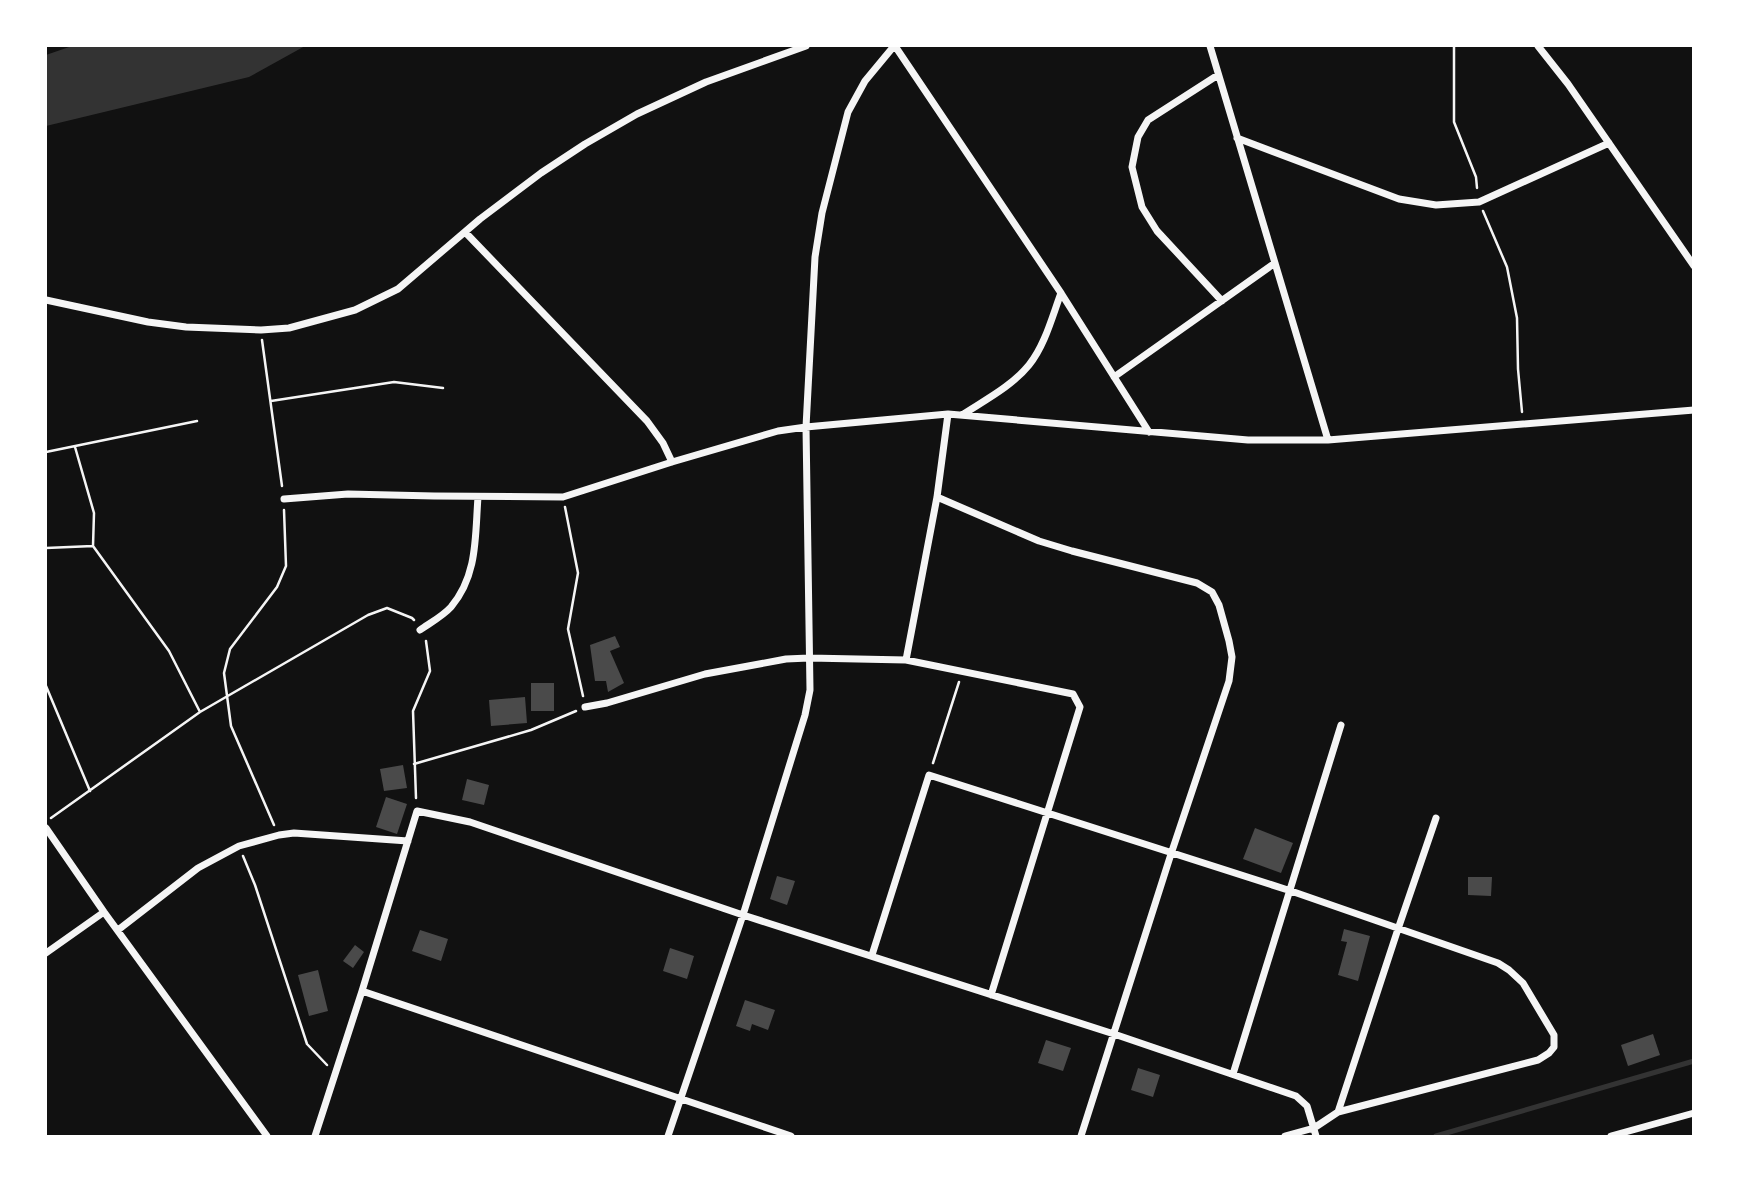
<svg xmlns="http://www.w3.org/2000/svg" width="1739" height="1182" font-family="'DM Sans',sans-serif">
	<rect width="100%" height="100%" fill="#111"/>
	<path fill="#333" d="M 72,46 L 305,46 L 249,77 L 46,126 L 46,55 Z"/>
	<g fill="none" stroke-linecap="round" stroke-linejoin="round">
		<path stroke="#333" stroke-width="5" d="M 1436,1136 L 1694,1061"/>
	</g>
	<path fill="#4a4a4a" d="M 615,636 L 620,647 L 610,651 L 624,683 L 608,692 L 606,681 L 595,681 L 590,645 Z
		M 531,683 L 554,683 L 554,711 L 531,711 Z
		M 525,697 L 527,723 L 491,726 L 489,700 Z
		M 403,765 L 407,788 L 384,791 L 380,769 Z
		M 467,779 L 489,785 L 484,805 L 462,800 Z
		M 386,797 L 407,804 L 397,834 L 376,827 Z
		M 1255,828 L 1293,843 L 1281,873 L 1243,859 Z
		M 777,876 L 795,881 L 787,905 L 770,899 Z
		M 1468,877 L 1492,877 L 1491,896 L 1468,895 Z
		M 1344,929 L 1370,936 L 1358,981 L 1338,975 L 1347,942 L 1341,941 Z
		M 420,930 L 448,939 L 441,961 L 412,951 Z
		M 355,945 L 364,952 L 353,968 L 343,961 Z
		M 670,948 L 694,956 L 687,979 L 663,971 Z
		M 318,970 L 328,1011 L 309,1016 L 298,975 Z
		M 745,1000 L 775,1010 L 768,1030 L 752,1024 L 750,1031 L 736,1026 Z
		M 1653,1034 L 1660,1055 L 1628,1066 L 1621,1045 Z
		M 1046,1040 L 1071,1048 L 1063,1071 L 1038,1063 Z
		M 1138,1068 L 1160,1075 L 1153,1097 L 1131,1090 Z"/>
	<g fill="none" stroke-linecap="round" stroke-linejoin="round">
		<path stroke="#f5f5f5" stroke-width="2.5" d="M 1454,46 L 1454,122 L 1476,177 L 1477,188
			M 1483,211 L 1507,267 L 1517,318 L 1518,369 L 1522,412
			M 262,340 L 282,486
			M 271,401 L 394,382 L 443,388
			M 75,447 L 94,513 L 93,546 L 169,651 L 200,712
			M 46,452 L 197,421
			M 565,507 L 578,573 L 568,629 L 583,696
			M 46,548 L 93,546
			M 46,686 L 90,791
			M 933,763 L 959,682
			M 414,764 L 531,730 L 576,711
			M 416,798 L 413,711 L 430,671 L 426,641
			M 51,818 L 200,712 L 368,615 L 387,608 L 412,618 L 414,620
			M 274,825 L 231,726 L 224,673 L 230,649 L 277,587 L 286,566 L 284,510
			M 243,856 L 255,885 L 307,1044 L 327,1065"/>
		<path stroke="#f5f5f5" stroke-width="7" d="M 895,46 L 1061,293 L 1149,432
			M 1210,46 L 1328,440
			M 1538,46 L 1568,84 L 1694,266
			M 1218,75 L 1148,120 L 1138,137 L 1132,167 L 1142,207 L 1157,231 L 1222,301
			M 1237,138 L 1399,199 L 1436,205 L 1479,202 L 1609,143
			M 465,232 L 647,421 L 663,443 L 672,462
			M 46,300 L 148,322 L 186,327 L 261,330 L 289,328 L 355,310 L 398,289 L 480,219 L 541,173 L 585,144 L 637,114 L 706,82 L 806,46
			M 1114,377 L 1275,263
			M 962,415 C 985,400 1012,386 1029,365 C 1045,345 1052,317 1061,293
			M 937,497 L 1039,541 L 1072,551 L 1197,583 L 1212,592 L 1219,605 L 1229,641 L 1232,657 L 1229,681 L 1171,854 L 1081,1136
			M 284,499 L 348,494 L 434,496 L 563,497 L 672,462 L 778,431 L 806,427 L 948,414
			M 420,630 C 430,623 443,616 451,607 C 478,575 475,536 478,497
			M 906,660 L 937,497 L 948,414 L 1248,440 L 1328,440 L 1694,410
			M 585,707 L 607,703 L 705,674 L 786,659 L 809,658 L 906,660 L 1073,694 L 1080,707 L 991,995
			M 46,828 L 104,912 L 267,1136
			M 118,930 L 198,868 L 239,846 L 279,835 L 294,833 L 408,841
			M 46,953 L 104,912
			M 872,955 L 929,775 L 1291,891 L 1498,963 L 1509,970 L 1523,983 L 1554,1035 L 1554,1047 L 1549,1053 L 1538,1060 L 1338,1112
			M 362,991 L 791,1136
			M 1233,1074 L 1341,725
			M 315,1136 L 362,991 L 417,811 L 470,822 L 743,915 L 1114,1034 L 1296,1096 L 1307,1106 L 1316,1136
			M 668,1136 L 743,915 L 805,715 L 810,690 L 806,427 L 815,257 L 822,213 L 848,112 L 865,81 L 894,46
			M 1285,1136 L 1314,1128 L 1338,1112 L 1398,929 L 1436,818
			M 1611,1136 L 1694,1113"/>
	</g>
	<rect width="1739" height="1182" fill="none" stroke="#ffffff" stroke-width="94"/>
</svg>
